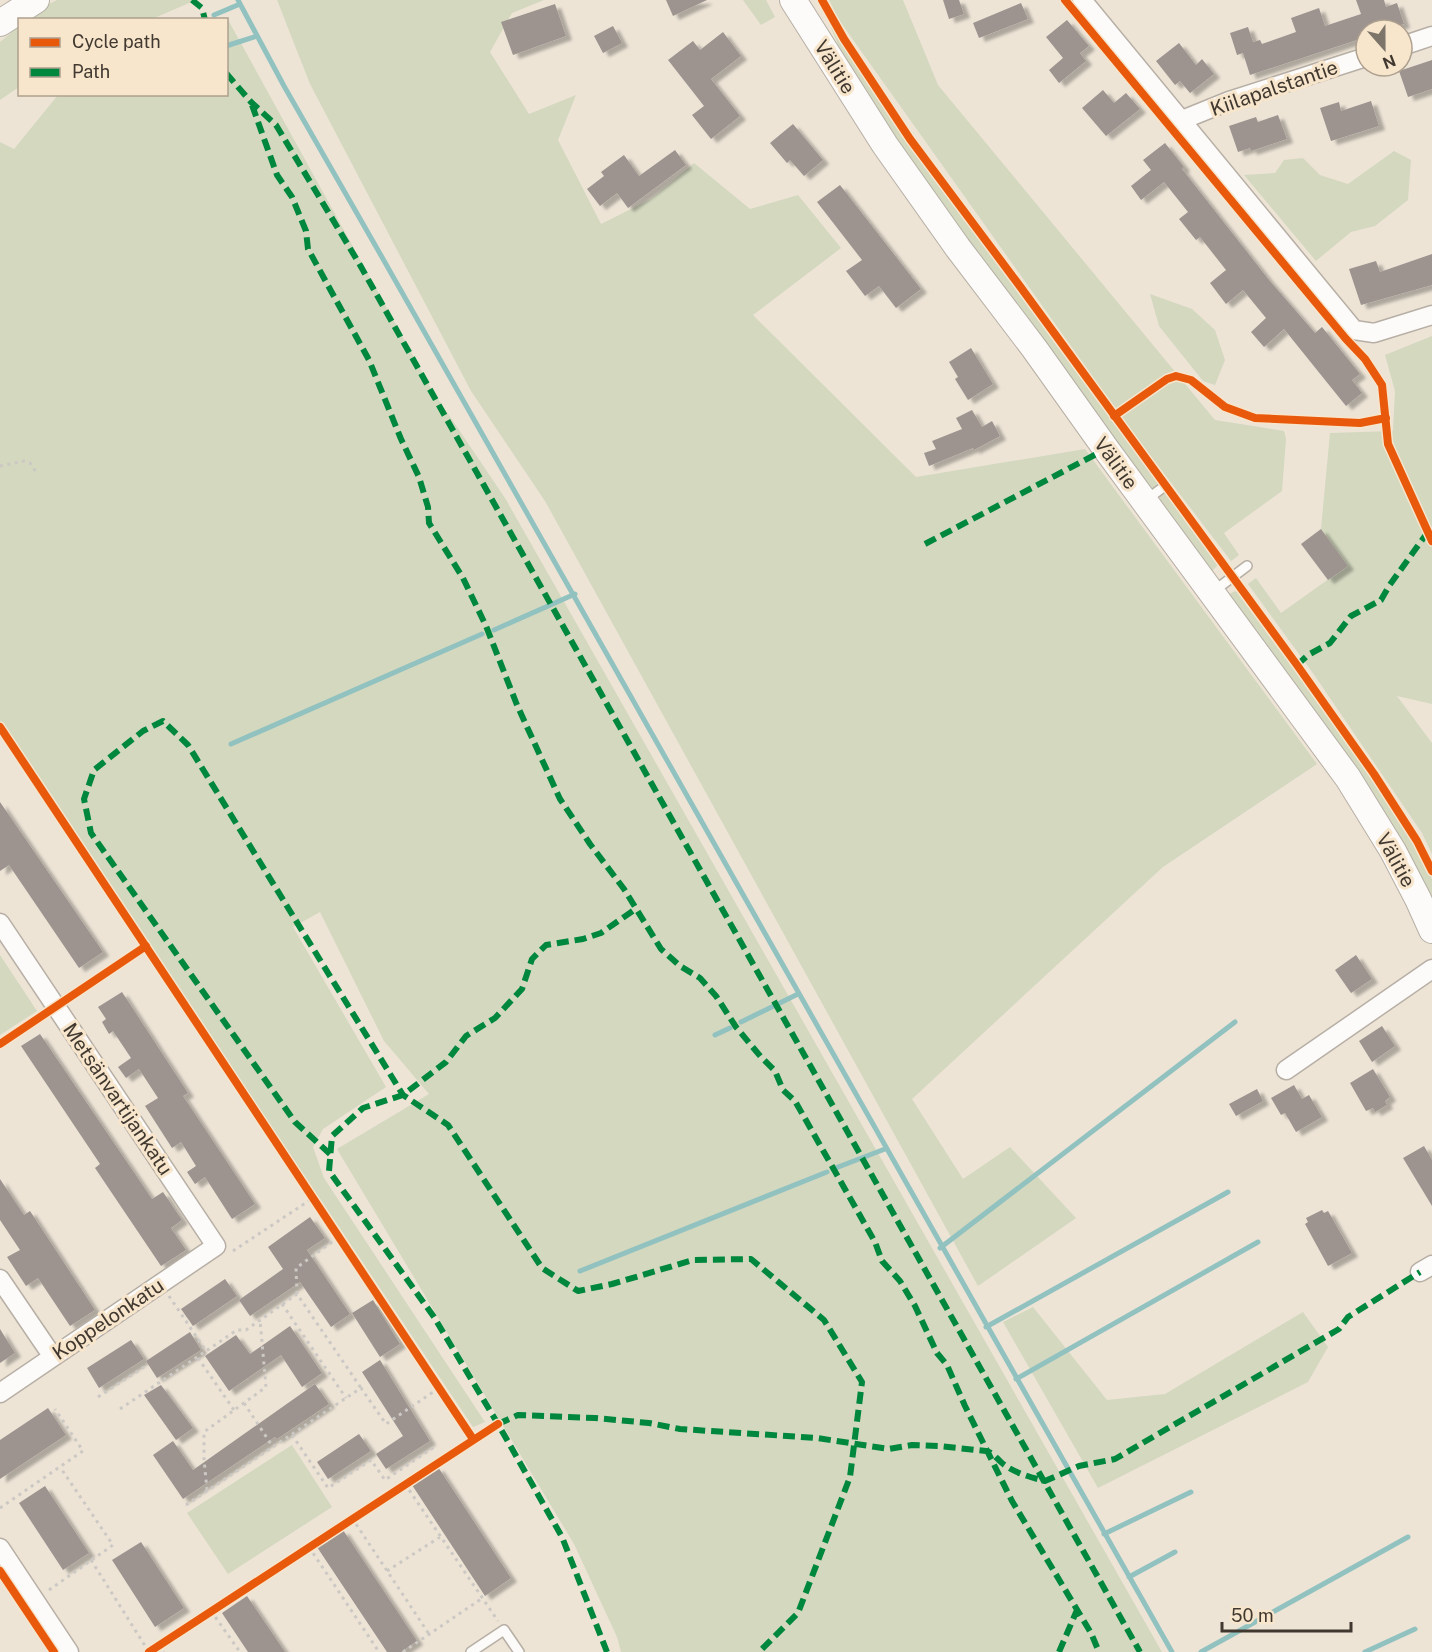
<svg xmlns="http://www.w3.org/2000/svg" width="1432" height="1652" font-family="'Public Sans',sans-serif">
	<defs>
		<filter id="shadow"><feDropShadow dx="6" dy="4" stdDeviation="1.5" flood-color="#0004"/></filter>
	</defs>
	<rect width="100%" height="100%" fill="#ede4d6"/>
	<path fill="#d3d8bf" d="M 57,0 L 196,0 L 152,19 L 27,20 L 41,8 Z
		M 277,0 L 544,0 L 512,13 L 490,52 L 529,114 L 576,95 L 558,140 L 601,224 L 651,199 L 694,163 L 750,209 L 798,195 L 841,248 L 753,315 L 916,477 L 1085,449 L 1317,764 L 1163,867 L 912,1099 L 963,1179 L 1010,1147 L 1076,1218 L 978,1286 L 545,501 L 471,391 L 310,84 Z
		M 743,0 L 766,0 L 775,17 L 761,25 Z
		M 829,0 L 903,0 L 938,85 L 1215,420 L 1284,431 L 1286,439 L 1282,491 L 1224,533 L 1239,555 L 1231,561 L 1130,429 L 839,20 Z
		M 227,18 L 432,390 L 505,498 L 1162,1652 L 621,1652 L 617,1637 L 574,1544 L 337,1149 L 429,1094 L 384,1041 L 320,912 L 293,927 L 386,1087 L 323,1129 L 313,1147 L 324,1178 L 485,1422 L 473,1427 L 329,1212 L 160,967 L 0,723 L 0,142 L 14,149 L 58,95 L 226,94 L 226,20 L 223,19 Z
		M 19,26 L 19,87 L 0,100 L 0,42 Z
		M 833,27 L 904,138 L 1158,483 L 1153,488 L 1147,488 L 909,164 L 850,72 L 831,28 Z
		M 1394,151 L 1411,160 L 1408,200 L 1375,226 L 1351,232 L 1316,261 L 1244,175 L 1275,173 L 1284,160 L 1303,158 L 1320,175 L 1348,184 Z
		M 1150,294 L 1192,309 L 1215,330 L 1225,360 L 1215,385 L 1203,381 L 1159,326 Z
		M 1432,336 L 1432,704 L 1397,696 L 1432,743 L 1432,854 L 1422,833 L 1315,676 L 1248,584 L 1256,578 L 1281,613 L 1347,566 L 1321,529 L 1330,433 L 1393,431 L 1395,391 L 1385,355 Z
		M 1165,493 L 1218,565 L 1211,572 L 1159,501 L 1160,497 Z
		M 1235,591 L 1237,592 L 1330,716 L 1374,778 L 1404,825 L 1432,879 L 1432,908 L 1229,598 L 1229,594 Z
		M 0,955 L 37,1011 L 0,1035 Z
		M 1033,1307 L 1107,1400 L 1165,1394 L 1303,1312 L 1328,1347 L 1308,1382 L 1098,1488 L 1003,1322 Z
		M 292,1445 L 332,1507 L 228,1574 L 187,1513 Z"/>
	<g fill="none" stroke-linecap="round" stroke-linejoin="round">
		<path stroke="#91c2c0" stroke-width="5" d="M 238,0 L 284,86 C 583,606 873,1131 1172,1652
			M 214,15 L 240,4
			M 226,46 L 257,36
			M 494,630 L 575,594
			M 231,744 L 482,634
			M 741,1022 L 798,994
			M 715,1035 L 730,1028
			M 833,1169 L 885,1149
			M 940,1248 L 1235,1022
			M 580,1271 L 827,1172
			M 986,1327 L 1228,1192
			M 1016,1379 L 1258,1242
			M 1104,1534 L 1191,1492
			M 1129,1577 L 1175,1552
			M 1201,1652 L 1408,1537
			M 1365,1652 L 1415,1629"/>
	</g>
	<path fill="#9d9490" filter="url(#shadow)" d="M 666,0 L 707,0 L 673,16 Z
		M 943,0 L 959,0 L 964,14 L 949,19 Z
		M 1356,0 L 1384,0 L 1386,7 L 1397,3 L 1404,24 L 1384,30 L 1366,30 L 1366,37 L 1250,75 L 1243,53 L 1237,55 L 1230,33 L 1248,27 L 1253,42 L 1260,40 L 1262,44 L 1296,32 L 1291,18 L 1319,8 L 1325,26 L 1361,14 Z
		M 1021,3 L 1028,19 L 979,38 L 973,23 Z
		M 555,4 L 566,36 L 513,55 L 501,22 Z
		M 1067,20 L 1089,46 L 1080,53 L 1086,61 L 1059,83 L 1049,70 L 1063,58 L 1046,37 Z
		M 613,26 L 622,43 L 603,53 L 594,36 Z
		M 723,32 L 741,56 L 711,79 L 740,116 L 711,139 L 692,115 L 704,106 L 668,60 L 693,41 L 700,50 Z
		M 1179,43 L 1196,65 L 1202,59 L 1214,74 L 1190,93 L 1180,81 L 1175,85 L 1156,61 Z
		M 1432,60 L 1432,89 L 1408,97 L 1399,71 Z
		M 1103,90 L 1114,103 L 1126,93 L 1140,109 L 1106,136 L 1082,108 Z
		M 1371,101 L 1379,126 L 1331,141 L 1320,108 L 1339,102 L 1341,111 Z
		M 1278,115 L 1287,139 L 1251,151 L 1250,148 L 1238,152 L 1229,126 L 1256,117 L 1258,122 Z
		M 793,124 L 823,160 L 804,176 L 790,160 L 787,163 L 770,143 Z
		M 1165,143 L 1184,167 L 1182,169 L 1269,280 L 1315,333 L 1322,327 L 1360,374 L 1352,380 L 1362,393 L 1346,406 L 1284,329 L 1264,347 L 1251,332 L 1266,318 L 1243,290 L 1226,304 L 1210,283 L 1226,270 L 1200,237 L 1196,240 L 1179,219 L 1188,212 L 1164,182 L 1141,200 L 1131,186 L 1151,170 L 1143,160 Z
		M 675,150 L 686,165 L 628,208 L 617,193 L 600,206 L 587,189 L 604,176 L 601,172 L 624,155 L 639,176 Z
		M 840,185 L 921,289 L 896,308 L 879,286 L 865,296 L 846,271 L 862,260 L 817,202 Z
		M 1432,254 L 1432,285 L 1361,305 L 1349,269 L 1376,261 L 1380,272 Z
		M 971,348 L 993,384 L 968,400 L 955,379 L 958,377 L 949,362 Z
		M 972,410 L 982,427 L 992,421 L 1000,436 L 974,450 L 973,448 L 929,466 L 924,453 L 936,449 L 932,441 L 962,429 L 956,418 Z
		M 1321,529 L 1348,566 L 1328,580 L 1301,544 Z
		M 0,802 L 103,952 L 79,968 L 9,865 L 0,871 Z
		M 1356,955 L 1372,979 L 1351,993 L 1335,970 Z
		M 122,992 L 188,1093 L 183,1096 L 255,1204 L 232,1219 L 205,1177 L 195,1184 L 187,1172 L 196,1166 L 181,1142 L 172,1148 L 145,1106 L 158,1098 L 139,1069 L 126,1078 L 118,1067 L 131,1058 L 113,1031 L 109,1034 L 102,1022 L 106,1019 L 98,1007 Z
		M 1382,1026 L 1395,1046 L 1372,1062 L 1359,1041 Z
		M 40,1034 L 152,1199 L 163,1192 L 182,1220 L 171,1228 L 186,1250 L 161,1266 L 95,1168 L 100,1164 L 21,1046 Z
		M 1373,1069 L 1390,1097 L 1385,1101 L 1387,1105 L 1375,1112 L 1373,1108 L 1366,1111 L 1350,1083 Z
		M 1294,1085 L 1302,1099 L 1309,1095 L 1322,1117 L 1296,1132 L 1285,1113 L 1281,1115 L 1271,1098 Z
		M 1257,1089 L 1263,1101 L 1236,1116 L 1229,1104 Z
		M 1424,1146 L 1432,1160 L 1432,1206 L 1403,1158 Z
		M 0,1179 L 24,1215 L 30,1211 L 95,1310 L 70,1326 L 38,1278 L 26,1286 L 7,1257 L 20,1250 L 0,1220 Z
		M 1322,1210 L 1324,1213 L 1328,1211 L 1352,1253 L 1328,1266 L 1305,1224 L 1308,1222 L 1306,1218 Z
		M 310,1217 L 325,1238 L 307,1250 L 350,1314 L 331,1327 L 300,1282 L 250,1316 L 239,1300 L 283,1269 L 268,1247 Z
		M 225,1279 L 237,1296 L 193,1326 L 181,1309 Z
		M 373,1300 L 400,1344 L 380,1357 L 352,1313 Z
		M 290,1326 L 322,1373 L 302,1387 L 281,1355 L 229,1391 L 205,1356 L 236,1335 L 250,1354 Z
		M 0,1329 L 15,1353 L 0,1363 Z
		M 190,1332 L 201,1350 L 157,1378 L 146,1361 Z
		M 131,1340 L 144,1359 L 99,1388 L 87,1368 Z
		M 380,1360 L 430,1441 L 386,1469 L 376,1454 L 403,1436 L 362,1372 Z
		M 315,1384 L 329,1404 L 277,1439 L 275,1437 L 183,1499 L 153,1455 L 173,1441 L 193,1470 Z
		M 161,1385 L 193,1428 L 176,1440 L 144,1395 Z
		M 48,1408 L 66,1435 L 0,1479 L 0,1440 Z
		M 359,1434 L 371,1451 L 328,1479 L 317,1462 Z
		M 438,1467 L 511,1578 L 485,1596 L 412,1485 Z
		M 45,1486 L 89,1553 L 63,1570 L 19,1503 Z
		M 343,1530 L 417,1641 L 401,1652 L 387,1652 L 317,1547 Z
		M 141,1542 L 184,1608 L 155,1627 L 112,1560 Z
		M 247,1596 L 285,1652 L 248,1652 L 222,1613 Z"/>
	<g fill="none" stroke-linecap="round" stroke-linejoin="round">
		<g stroke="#b7afa5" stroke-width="12">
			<path id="service" d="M 1146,500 L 1165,486
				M 1214,591 L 1247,566
				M 471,1652 L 504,1630 L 519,1652"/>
		</g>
		<g stroke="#b7afa5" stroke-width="21">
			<path id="minor" d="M 1082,0 L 1354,330 L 1374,333 L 1432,315
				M 1402,46 L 1432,36
				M 1182,120 L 1229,101 L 1366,57
				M 0,923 L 216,1246 L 0,1393
				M 1286,1070 L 1432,969
				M 1420,1272 L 1432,1265
				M 0,1279 L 53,1357
				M 0,1548 L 69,1652"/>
		</g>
		<g stroke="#b7afa5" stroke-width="28">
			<path id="secondary" d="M 793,0 L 885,145 L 958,248 L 1034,348 L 1106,449 L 1348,778 L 1393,851 L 1418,899 L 1432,930
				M 0,23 L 36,0"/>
		</g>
		<path stroke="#ccc8c4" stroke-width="3" stroke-dasharray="3 4.5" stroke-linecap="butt" d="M 0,466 L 24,461 L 30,463 L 36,472
			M 233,1251 L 313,1198
			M 297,1294 L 296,1268 L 339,1237
			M 169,1296 L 206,1351 L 237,1330 L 246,1330 L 297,1294 L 361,1388
			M 282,1304 L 346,1398
			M 198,1358 L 234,1410
			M 98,1397 L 144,1367
			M 244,1403 L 273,1447
			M 120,1409 L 206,1351
			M 292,1435 L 328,1488 L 371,1460 L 385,1480 L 434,1447
			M 405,1484 L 498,1621
			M 207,1490 L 204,1459 L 204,1432 L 266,1387 L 260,1320
			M 186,1505 L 361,1388 L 386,1424 L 439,1388
			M 0,1508 L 83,1451 L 55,1409
			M 352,1518 L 429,1634
			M 309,1547 L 379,1652
			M 91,1560 L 149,1652
			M 387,1571 L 440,1537
			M 49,1590 L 113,1545 L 60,1467
			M 211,1611 L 240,1652
			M 160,1645 L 164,1652
			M 403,1652 L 481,1599"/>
		<use href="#service" stroke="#fcfbf9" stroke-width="9"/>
		<use href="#minor" stroke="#fcfbf9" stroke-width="18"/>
		<use href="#secondary" stroke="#fcfbf9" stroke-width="26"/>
		<path stroke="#00873e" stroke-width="6" stroke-dasharray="12 6" stroke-linecap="butt" d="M 192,0 L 202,8 L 205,20
			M 226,73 L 251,102 L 276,125 L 360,265 L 1140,1652
			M 252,105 L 277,175 L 292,197 L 306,231 L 308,249 L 369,360 L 401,439 L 419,477 L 428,507 L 429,523 L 463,578 L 486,626 L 517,705 L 560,799 L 590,844 L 624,889 L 661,949 L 680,966 L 700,978 L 716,996 L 736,1027 L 761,1057 L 775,1071 L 783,1090 L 795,1101 L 875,1242 L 882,1261 L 900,1281 L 915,1306 L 937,1353 L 947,1365 L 965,1406 L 1012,1501 L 1091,1633 L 1099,1652
			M 925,544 L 1106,449
			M 1297,665 L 1308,655 L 1330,643 L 1351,616 L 1381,600 L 1389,586 L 1430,529
			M 330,1154 L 295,1122 L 91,833 L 84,799 L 94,770 L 143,731 L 163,721 L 188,745 L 403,1095 L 448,1125 L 542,1268 L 578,1291 L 612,1284 L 693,1260 L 751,1259 L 824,1320 L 862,1382 L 850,1477 L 798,1613 L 759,1652
			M 498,1424 L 518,1415 L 595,1418 L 649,1423 L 680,1429 L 817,1438 L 889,1449 L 912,1445 L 939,1446 L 986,1451 C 994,1453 996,1458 1002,1463 C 1014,1473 1030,1477 1045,1481 L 1079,1466 L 1115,1459 L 1339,1329 L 1348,1317 L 1420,1272
			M 607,1652 L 562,1537 L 498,1424 L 434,1317 L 329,1171 L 332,1136 L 363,1108 L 403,1095 L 446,1062 L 466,1036 L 495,1018 L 522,989 L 532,959 L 546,945 L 583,939 L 601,933 L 637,908
			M 1059,1652 L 1077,1610"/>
		<g stroke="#f7e5cc" stroke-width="11">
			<path id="cycleway" d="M 822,0 L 844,39 L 910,139 L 1019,285 L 1297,665 L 1374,774 L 1417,841 L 1432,871
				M 1065,0 L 1346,339 L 1365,359 L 1382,385 L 1388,444 L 1432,541
				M 1114,416 L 1167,379 L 1176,376 L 1191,380 L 1225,407 L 1255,418 L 1360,423 L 1386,418
				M 0,727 L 473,1439
				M 0,1044 L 146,946
				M 0,1571 L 54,1652
				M 149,1652 L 498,1424"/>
		</g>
		<use href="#cycleway" stroke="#e8590c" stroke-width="8"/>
	</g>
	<g text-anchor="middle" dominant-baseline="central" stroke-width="6" stroke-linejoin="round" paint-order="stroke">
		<g font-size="20" fill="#413930" stroke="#f7e5cc">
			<text transform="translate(835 67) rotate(58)">Välitie</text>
			<text transform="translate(1274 88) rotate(-19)">Kiilapalstantie</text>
			<text transform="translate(1116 463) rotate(54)">Välitie</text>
			<text transform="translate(1396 860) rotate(61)">Välitie</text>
			<text transform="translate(118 1099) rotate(56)">Metsänvartijankatu</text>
			<text transform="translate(108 1319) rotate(-34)">Koppelonkatu</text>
		</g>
	</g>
	<rect x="18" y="18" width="210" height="78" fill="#f7e5cc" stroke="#aea08e" stroke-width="1.5"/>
	<rect x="30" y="38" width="30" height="9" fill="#e8590c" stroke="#aea08e" stroke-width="1.5"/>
	<text x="72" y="48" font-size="18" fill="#413930">Cycle path</text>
	<rect x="30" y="68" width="30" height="9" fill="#00873e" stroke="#aea08e" stroke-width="1.5"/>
	<text x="72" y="78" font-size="18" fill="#413930">Path</text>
	<g transform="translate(1384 48) rotate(159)"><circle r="28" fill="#f7e5cc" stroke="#aea08e" stroke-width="1.5"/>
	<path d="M0-4.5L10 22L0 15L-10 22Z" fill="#7d756a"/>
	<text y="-9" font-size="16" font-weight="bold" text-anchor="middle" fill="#413930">N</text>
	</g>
	<path d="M1222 1622v9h129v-9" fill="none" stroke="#413930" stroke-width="3"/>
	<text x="1231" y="1622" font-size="18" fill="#413930" stroke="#f7e5cc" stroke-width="4.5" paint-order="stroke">50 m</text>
</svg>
